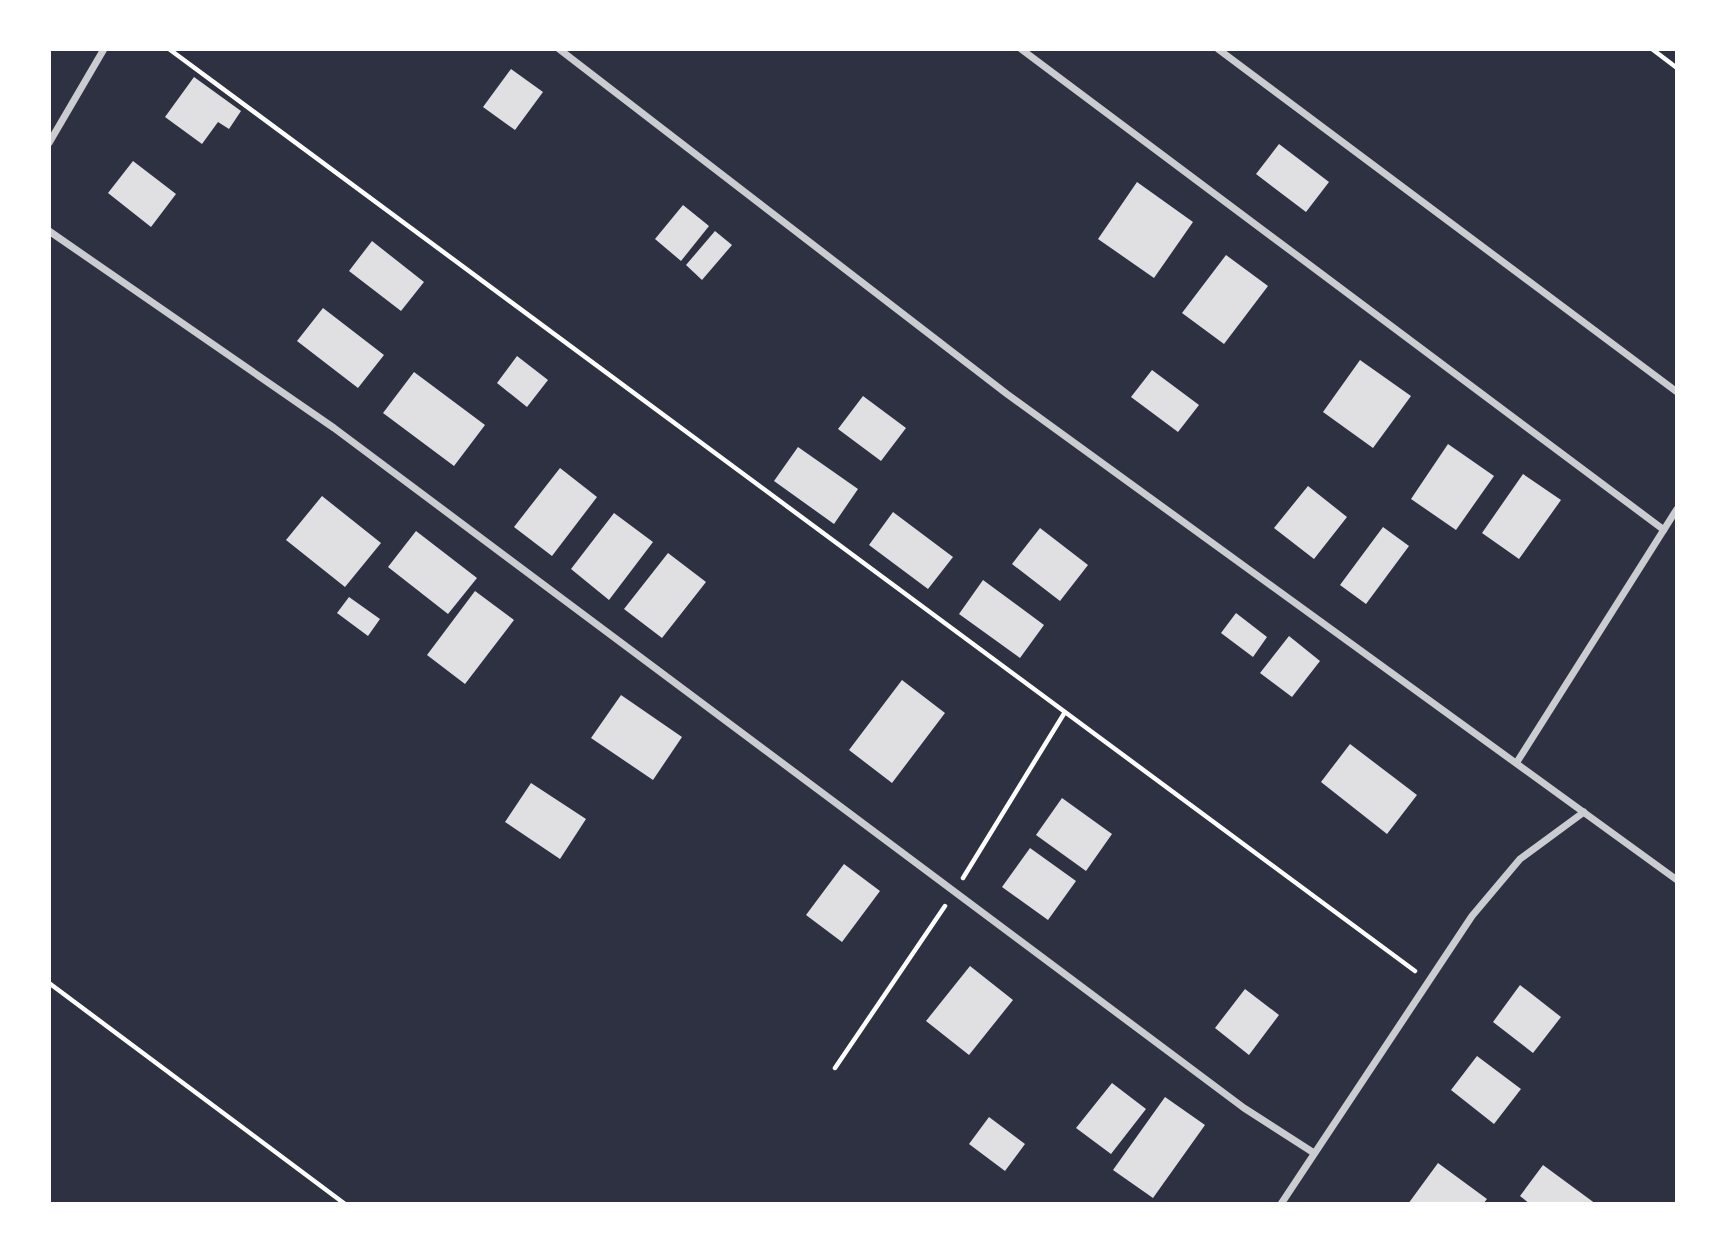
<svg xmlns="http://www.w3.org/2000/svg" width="1726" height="1253" font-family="'IBM Plex Sans',sans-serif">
	<rect width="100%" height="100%" fill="#2d3142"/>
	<path fill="#e0e0e3" d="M 511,69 L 543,92 L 515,130 L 483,107 Z
		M 194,77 L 241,111 L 229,129 L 218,122 L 202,144 L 165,117 Z
		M 1279,144 L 1329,182 L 1306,212 L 1256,174 Z
		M 133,161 L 176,194 L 151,227 L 108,193 Z
		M 1137,182 L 1193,222 L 1154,278 L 1098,239 Z
		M 683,205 L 709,226 L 681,261 L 655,239 Z
		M 715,231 L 732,245 L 702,280 L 686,265 Z
		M 372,241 L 424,282 L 401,311 L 349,271 Z
		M 1226,255 L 1268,286 L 1224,344 L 1182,313 Z
		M 323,308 L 384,355 L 358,388 L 297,341 Z
		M 517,356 L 548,380 L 527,407 L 497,383 Z
		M 1360,360 L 1411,396 L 1373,448 L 1323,412 Z
		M 1152,370 L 1199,405 L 1178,432 L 1131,397 Z
		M 414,372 L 485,425 L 454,466 L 383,413 Z
		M 863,396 L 906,428 L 881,461 L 838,429 Z
		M 1448,444 L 1494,476 L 1456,530 L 1411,499 Z
		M 798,447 L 858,489 L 834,524 L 774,481 Z
		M 560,468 L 597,497 L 552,556 L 514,527 Z
		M 1523,474 L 1561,500 L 1519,559 L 1482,533 Z
		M 1308,486 L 1347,517 L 1314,559 L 1274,528 Z
		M 322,496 L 381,543 L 345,587 L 286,540 Z
		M 893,512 L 953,557 L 928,589 L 869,545 Z
		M 614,513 L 653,542 L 609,600 L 571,569 Z
		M 1383,527 L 1409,546 L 1366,604 L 1340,585 Z
		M 1040,528 L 1088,565 L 1060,601 L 1012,564 Z
		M 416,531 L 477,578 L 448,614 L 388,567 Z
		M 668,553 L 706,582 L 662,638 L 624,609 Z
		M 983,580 L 1044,625 L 1020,658 L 959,614 Z
		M 475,591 L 514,620 L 465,684 L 427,655 Z
		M 349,597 L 380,619 L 368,636 L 337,613 Z
		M 1236,613 L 1267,637 L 1253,657 L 1221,633 Z
		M 1289,636 L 1320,661 L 1292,697 L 1260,673 Z
		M 902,680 L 945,713 L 892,783 L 849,750 Z
		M 621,695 L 682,737 L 653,780 L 591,738 Z
		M 1350,744 L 1417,795 L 1387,834 L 1321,782 Z
		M 531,783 L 586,819 L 560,859 L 505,822 Z
		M 1062,798 L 1112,834 L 1086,871 L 1036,835 Z
		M 1030,848 L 1076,881 L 1048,920 L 1002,887 Z
		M 844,864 L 880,891 L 842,942 L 806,915 Z
		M 970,966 L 1013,1000 L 969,1055 L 926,1021 Z
		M 1520,985 L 1561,1017 L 1533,1053 L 1493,1022 Z
		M 1245,989 L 1279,1015 L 1249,1055 L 1215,1028 Z
		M 1477,1056 L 1521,1089 L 1494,1124 L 1451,1090 Z
		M 1112,1083 L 1146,1109 L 1111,1154 L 1076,1128 Z
		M 1165,1097 L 1205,1125 L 1153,1198 L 1113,1170 Z
		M 989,1117 L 1025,1144 L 1005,1171 L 969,1144 Z
		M 1438,1163 L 1487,1199 L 1483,1204 L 1408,1204 Z
		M 1543,1165 L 1596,1204 L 1530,1204 L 1520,1196 Z"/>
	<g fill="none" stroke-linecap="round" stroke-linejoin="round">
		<path stroke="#fff" stroke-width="4.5" d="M 169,49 L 1415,971
			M 1652,49 L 1677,68
			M 963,878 L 1065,712
			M 49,983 L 345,1204
			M 835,1068 L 945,906"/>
		<path stroke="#caccd0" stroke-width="7" d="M 559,49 L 1007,394 L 1677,880
			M 1021,49 L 1664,530
			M 1218,49 L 1677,392
			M 49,143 L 104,49
			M 49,231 L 334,428 L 1244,1108 L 1314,1153
			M 1517,762 L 1677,509
			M 1281,1204 L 1472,916 L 1520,859 L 1584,812"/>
	</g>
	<rect width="1726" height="1253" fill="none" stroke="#ffffff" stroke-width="102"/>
</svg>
